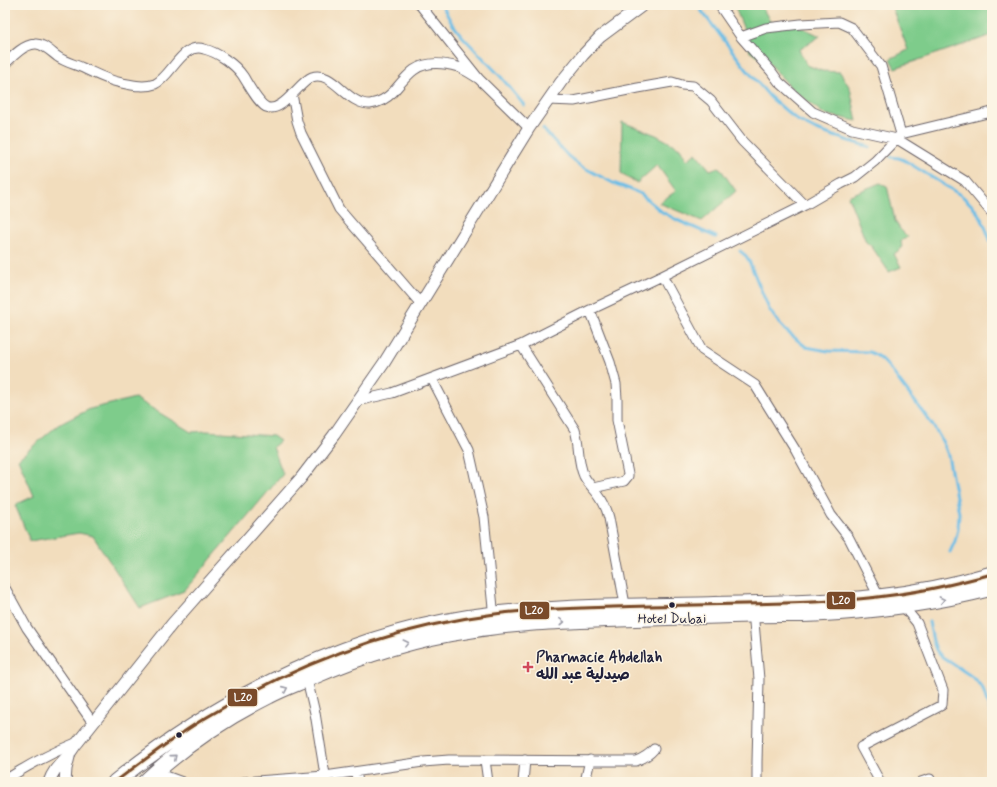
<svg xmlns="http://www.w3.org/2000/svg" width="997" height="787" font-family="Mynerve,'Playpen Sans Arabic',sans-serif">
	<rect width="100%" height="100%" fill="#fcf5e5"/>
	<filter id="ink" filterUnits="userSpaceOnUse"><feTurbulence type="fractalNoise" baseFrequency=".025" numOctaves="2"/><feDisplacementMap in="SourceGraphic" scale="8" xChannelSelector="R" yChannelSelector="G"/><feConvolveMatrix kernelMatrix="1 2 1 2 8 2 1 2 1" color-interpolation-filters="sRGB"/></filter>
	<filter id="wash" filterUnits="userSpaceOnUse"><feTurbulence type="fractalNoise" baseFrequency=".012" numOctaves="4" result="noise"/><feDisplacementMap in="SourceGraphic" scale="16" xChannelSelector="R" yChannelSelector="G"/><feGaussianBlur stdDeviation="0.9" result="paint"/><feColorMatrix in="noise" values="0 0 0 0 0 0 0 0 0 0 0 0 0 0 0 0 0 1.4 0 .05"/><feComposite in="paint" operator="in"/></filter>
	<g filter="url(#wash)">
		<rect width="100%" height="100%" fill="#f2ddbd"/>
		<path fill="#7ecc8b" stroke="#507763" d="M 734,5 L 761,5 L 771,23 L 797,25 L 820,36 L 799,50 L 807,65 L 822,71 L 840,72 L 850,88 L 857,121 L 824,114 L 792,89 L 769,63 L 750,52 L 745,32 Z
			M 891,5 L 992,5 L 992,35 L 895,68 L 890,59 L 908,50 Z
			M 622,122 L 656,135 L 680,148 L 687,160 L 696,153 L 710,170 L 719,167 L 736,191 L 702,221 L 659,203 L 676,191 L 657,165 L 637,183 L 621,173 Z
			M 880,183 L 887,186 L 895,221 L 900,229 L 908,237 L 901,241 L 902,248 L 894,254 L 901,267 L 889,272 L 872,247 L 866,242 L 848,196 Z
			M 135,398 L 191,432 L 207,431 L 273,436 L 280,441 L 273,447 L 283,474 L 184,591 L 140,608 L 93,536 L 79,533 L 30,541 L 15,505 L 34,496 L 18,459 L 58,425 L 90,409 Z"/>
		<g fill="none" stroke-linecap="round" stroke-linejoin="round">
			<path stroke="#6bbde6" stroke-width="3" d="M 442,5 L 451,22 L 461,35 L 501,77 L 524,105
				M 697,5 L 747,70 L 770,97 L 797,120 L 816,130 L 849,141 L 870,147
				M 543,129 L 568,156 L 579,165 L 613,183 L 632,190 L 641,194 L 662,212 L 679,221 L 716,237
				M 891,157 L 899,158 L 904,160 L 962,196 C 981,212 984,223 992,245
				M 740,251 L 746,256 L 749,261 L 769,309 L 773,315 L 785,330 L 806,347 L 828,351 L 869,352 C 875,354 878,356 882,360 C 891,368 898,380 906,390 C 921,410 940,431 948,455 L 959,513 L 958,529 L 955,541 L 950,552
				M 929,622 L 933,641 L 936,650 L 941,656 L 968,674 L 975,679 L 983,689 L 991,715 L 992,724"/>
		</g>
	</g>
	<g filter="url(#ink)">
		<g fill="none" stroke-linecap="round" stroke-linejoin="round">
			<g stroke="#6b6368" stroke-width="11">
				<path id="minor" d="M 420,5 L 479,79 L 529,128
					M 719,5 L 741,37 L 771,71 L 779,82 L 813,112 L 852,129 L 897,139 L 965,181 L 992,213
					M 741,37 L 766,28 L 801,24 L 839,22 L 852,28 L 881,66 L 901,134 L 992,112
					M 5,64 C 13,56 23,45 35,44 C 43,43 51,52 58,57 C 65,62 74,64 83,68 C 94,73 109,81 122,83 C 132,85 144,88 155,84 C 172,76 182,42 204,49 C 217,52 235,64 243,76 C 248,84 258,103 266,107 C 282,114 299,82 312,77 C 333,70 347,105 370,104 C 379,103 387,98 393,92 C 399,85 407,75 414,70 C 427,61 444,63 458,67 C 465,70 473,75 479,79
					M 292,94 L 297,121 L 301,133 L 339,209 L 420,303
					M 548,100 L 574,101 L 638,88 L 672,82 L 682,85 L 693,86 L 711,101 L 742,141 L 805,205
					M 662,276 L 702,350 L 755,385 L 796,451 L 831,515 L 849,538 L 881,601
					M 590,310 L 610,362 L 616,384 L 617,399 L 617,420 L 628,474 L 628,476 L 624,481 L 593,488
					M 521,345 L 575,430 C 580,445 577,461 584,476 C 587,482 592,487 597,493 C 603,501 607,509 609,518 L 626,610
					M 432,379 L 469,450 L 484,517 L 494,618
					M 357,401 L 392,393 L 521,345 L 590,310 L 662,276 L 805,205 L 841,184 L 855,177 L 875,161 L 901,134
					M 5,588 L 27,628 L 93,723
					M 753,611 L 759,679 L 757,762 L 757,782
					M 306,675 L 315,713 L 326,781
					M 485,760 L 488,782
					M 155,772 L 182,782
					M 356,772 L 358,782
					M 5,780 C 30,764 51,753 78,742
					M 243,782 L 325,776 L 423,762 L 449,760 L 636,761 C 644,758 649,755 654,749
					M 523,782 L 525,760
					M 585,782 L 590,760
					M 880,782 L 861,747 L 942,705 L 943,690 L 917,623 L 903,606
					M 921,782 L 930,779 L 931,782"/>
			</g>
			<g stroke="#6b6368" stroke-width="13">
				<path id="tertiary" d="M 49,782 C 54,768 61,764 70,753 C 73,749 75,745 78,742 L 172,624 L 301,478 L 334,435 L 384,363 L 529,128 L 561,82 L 583,55 L 600,37 L 643,5
					M 65,782 L 66,769 L 70,753"/>
			</g>
			<g stroke="#6b6368" stroke-width="17">
				<path id="trunk" d="M 115,782 C 223,695 357,629 495,614 C 563,607 631,606 699,605 C 759,603 819,604 879,597 C 917,593 955,585 992,574
					M 145,782 C 182,747 223,719 269,696 C 282,689 296,684 310,678 C 362,655 416,638 472,630 C 521,622 570,621 619,619 C 662,618 705,616 749,615 C 771,614 793,615 816,614 C 875,611 934,603 992,588"/>
			</g>
			<use href="#minor" stroke="#fff" stroke-width="9"/>
			<use href="#tertiary" stroke="#fff" stroke-width="11"/>
			<use href="#trunk" stroke="#fff" stroke-width="15"/>
			<g stroke="#fcf5e5" stroke-width="6">
				<path id="bus-1" d="M 115,782 C 143,761 171,739 202,720 C 292,666 390,627 495,614 C 524,610 554,609 583,608 C 637,606 691,605 745,604 C 794,603 844,602 893,595 C 926,591 959,583 992,574"/>
			</g>
			<use href="#bus-1" stroke="#7a4b2a" stroke-width="3"/>
		</g>
		<defs><path id="oneway-chevron" d="M-2-3.5L2.5 0L-2 3.5" fill="none" stroke-width="1.6" stroke-linecap="round" stroke-linejoin="round"/></defs>
		<g stroke="#9c9ca7">
			<use href="#oneway-chevron" transform="translate(942 600) rotate(-11)"/>
			<use href="#oneway-chevron" transform="translate(562 622) rotate(-4)"/>
			<use href="#oneway-chevron" transform="translate(406 643) rotate(-14)"/>
			<use href="#oneway-chevron" transform="translate(285 689) rotate(-24)"/>
			<use href="#oneway-chevron" transform="translate(174 757) rotate(-40)"/>
		</g>
	</g>
	<g fill="#22223b" stroke="#fcf5e5" stroke-width="1.5">
		<circle cx="672" cy="605" r="3.5"/>
		<circle cx="179" cy="735" r="3.5"/>
	</g>
	<path fill="#d1495b" stroke="#fcf5e5" stroke-width="1.5" d="M526 661h4v4h4v4h-4v4h-4v-4h-4v-4h4z"/>
	<g text-anchor="middle" dominant-baseline="central" stroke-width="3" stroke-linejoin="round" paint-order="stroke">
		<g font-size="14" fill="#22223b" stroke="#fcf5e5">
			<text x="672" y="619">Hotel Dubai</text>
		</g>
		<g font-size="15" font-weight="bold" fill="#22223b" stroke="#fcf5e5" text-anchor="start">
			<text x="536" y="658">Pharmacie Abdellah<tspan x="536" dy="17">صيدلية عبد الله</tspan></text>
		</g>
	</g>
	<g stroke="#fcf5e5" stroke-width="1.5">
		<rect x="826" y="591" width="30" height="19" rx="4" fill="#7a4b2a"/>
		<rect x="519" y="601" width="31" height="19" rx="4" fill="#7a4b2a"/>
		<rect x="227" y="688" width="31" height="19" rx="4" fill="#7a4b2a"/>
	</g>
	<g font-size="11" text-anchor="middle" font-weight="bold" fill="#fff">
		<text x="841" y="604">L20</text>
		<text x="534" y="614">L20</text>
		<text x="243" y="701">L20</text>
	</g>
	<rect width="997" height="787" fill="none" stroke="#fcf5e5" stroke-width="20"/>
</svg>
